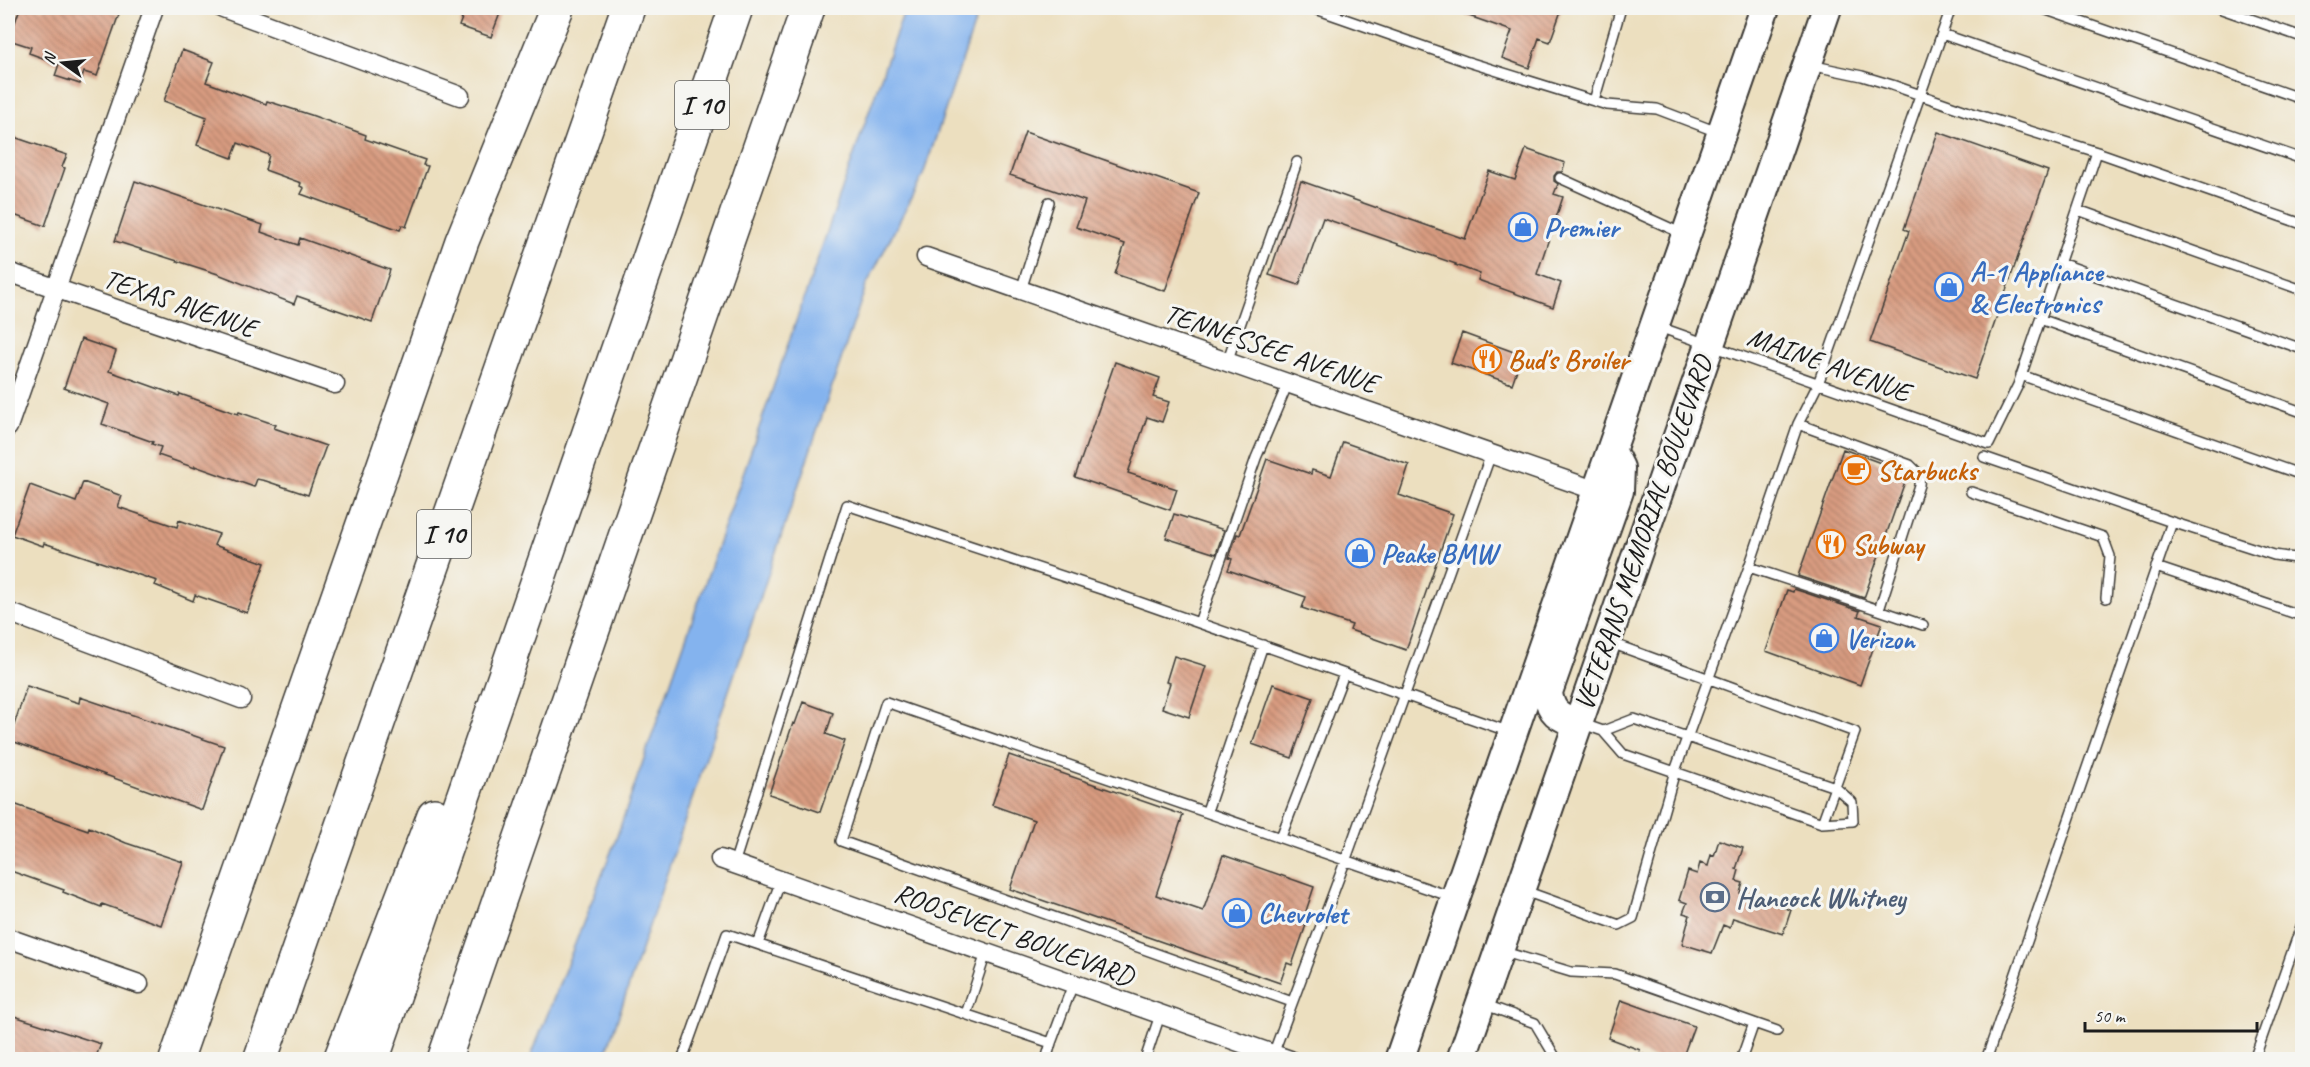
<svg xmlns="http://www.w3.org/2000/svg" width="2310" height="1067" font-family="Caveat,sans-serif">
	<defs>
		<pattern id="building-back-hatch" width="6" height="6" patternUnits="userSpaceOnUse" patternTransform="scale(1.5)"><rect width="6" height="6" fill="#d89b80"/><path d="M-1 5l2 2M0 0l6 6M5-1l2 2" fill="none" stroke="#ae7e68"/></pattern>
	</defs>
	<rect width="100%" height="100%" fill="#f6f6f2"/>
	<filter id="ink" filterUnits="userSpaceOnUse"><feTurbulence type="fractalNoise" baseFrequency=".0167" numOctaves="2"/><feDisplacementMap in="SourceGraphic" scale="12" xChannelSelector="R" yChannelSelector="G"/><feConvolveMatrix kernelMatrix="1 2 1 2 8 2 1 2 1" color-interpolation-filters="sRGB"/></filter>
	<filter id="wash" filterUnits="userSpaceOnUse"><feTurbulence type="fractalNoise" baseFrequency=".008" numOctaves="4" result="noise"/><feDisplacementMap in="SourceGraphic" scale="24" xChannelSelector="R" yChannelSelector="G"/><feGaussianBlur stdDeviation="1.35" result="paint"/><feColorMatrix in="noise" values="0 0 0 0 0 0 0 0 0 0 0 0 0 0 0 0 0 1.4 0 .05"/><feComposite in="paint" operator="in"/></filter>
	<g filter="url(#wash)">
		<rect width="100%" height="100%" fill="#ecdfbf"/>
		<path fill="#84b3ee" stroke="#506885" stroke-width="1.5" d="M 905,8 L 980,8 L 923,175 L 866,286 L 604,1059 L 530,1059 L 616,839 Z"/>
		<g id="blocks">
			<path fill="url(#building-back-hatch)" d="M 20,8 L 101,8 L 119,14 L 97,76 L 84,72 L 80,84 L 55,76 L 59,64 L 29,53 L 31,47 L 9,40 Z
				M 466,8 L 502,8 L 491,37 L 459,26 Z
				M 1453,8 L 1562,8 L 1550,42 L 1539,38 L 1529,68 L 1502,58 L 1512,31 L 1452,10 Z
				M 182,50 L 214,62 L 206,82 L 266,104 L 267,101 L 311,115 L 366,135 L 365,139 L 425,160 L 423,165 L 428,166 L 406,227 L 402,225 L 400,230 L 301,194 L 304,188 L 300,186 L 301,183 L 265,170 L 269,155 L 238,143 L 232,158 L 197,145 L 207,117 L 164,101 Z
				M 1025,132 L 1199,193 L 1165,291 L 1115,274 L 1125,244 L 1076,227 L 1085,201 L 1010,175 Z
				M 1938,132 L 2048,171 L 1975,379 L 1870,342 L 1909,231 L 1904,229 Z
				M 8,135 L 67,155 L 62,167 L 65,168 L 45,226 L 8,213 Z
				M 1526,149 L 1565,163 L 1562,172 L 1557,172 L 1554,176 L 1554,181 L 1558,184 L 1554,194 L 1563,197 L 1537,274 L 1561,283 L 1553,307 L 1478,280 L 1480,274 L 1455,265 L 1456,264 L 1323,218 L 1299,285 L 1269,275 L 1301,181 L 1465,239 L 1489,171 L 1515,180 Z
				M 135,181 L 263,225 L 261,232 L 298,245 L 300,238 L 390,270 L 372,322 L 297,296 L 294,304 L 218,274 L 115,241 Z
				M 1462,333 L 1522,355 L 1512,384 L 1451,363 Z
				M 81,339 L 116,351 L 109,371 L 179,396 L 180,394 L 238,414 L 239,412 L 276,425 L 274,428 L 326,446 L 308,495 L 266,481 L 257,479 L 254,487 L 195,466 L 195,468 L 158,455 L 161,447 L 152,444 L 153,442 L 102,424 L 109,404 L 64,388 Z
				M 1115,362 L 1160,378 L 1153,397 L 1169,402 L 1162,422 L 1147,417 L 1128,473 L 1177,489 L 1170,510 L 1075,477 Z
				M 1343,442 L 1409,465 L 1399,495 L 1453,514 L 1406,650 L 1350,630 L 1352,625 L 1302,608 L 1306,597 L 1228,570 L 1232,559 L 1229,558 L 1237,534 L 1240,535 L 1267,459 L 1311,474 L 1312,470 L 1331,476 Z
				M 1843,449 L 1908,473 L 1864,598 L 1798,576 Z
				M 83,482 L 122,496 L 118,507 L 177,527 L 179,520 L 219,534 L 214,545 L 265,563 L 247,613 L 195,595 L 193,601 L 155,585 L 157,581 L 44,543 L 43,546 L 12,535 L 30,485 L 76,502 Z
				M 1174,514 L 1224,530 L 1216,554 L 1166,538 Z
				M 1794,589 L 1860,611 L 1858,616 L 1882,624 L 1860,685 L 1766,651 L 1787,590 L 1793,592 Z
				M 1174,656 L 1206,666 L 1189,717 L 1162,708 L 1170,683 L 1166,682 Z
				M 1273,684 L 1313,698 L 1292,758 L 1252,744 Z
				M 27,686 L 79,703 L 80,697 L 224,746 L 202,810 L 9,740 Z
				M 803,702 L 833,713 L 826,734 L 845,741 L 820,812 L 769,794 L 793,723 L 795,724 Z
				M 1009,755 L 1183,815 L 1156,895 L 1203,911 L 1223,855 L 1314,887 L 1302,923 L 1306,925 L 1292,965 L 1287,963 L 1280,983 L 1010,889 L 1034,820 L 992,805 Z
				M 8,802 L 88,830 L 89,827 L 126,843 L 183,862 L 161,925 L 102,904 L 101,907 L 63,892 L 64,890 L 8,870 Z
				M 1719,840 L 1743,848 L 1736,869 L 1739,870 L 1736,881 L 1743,883 L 1740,893 L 1791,910 L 1783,934 L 1733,918 L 1730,928 L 1723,925 L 1712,953 L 1682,944 L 1690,915 L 1683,913 L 1687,903 L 1679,900 L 1688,871 L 1697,874 L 1700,863 L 1708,866 L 1711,855 L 1714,856 Z
				M 1621,1000 L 1694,1026 L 1682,1059 L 1657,1059 L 1639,1053 L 1640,1050 L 1608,1038 Z
				M 14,1016 L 101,1044 L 95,1059 L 8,1059 L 8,1036 Z"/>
		</g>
	</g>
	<g filter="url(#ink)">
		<use href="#blocks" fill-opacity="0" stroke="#3b3934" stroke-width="1.5"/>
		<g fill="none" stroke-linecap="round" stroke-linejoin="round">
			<g stroke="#3b3934" stroke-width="12">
				<path id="lane" d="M 1313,8 L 1465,61 L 1594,101 L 1607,105 L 1657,109 L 1720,133
					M 2041,8 L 2302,99
					M 2219,8 L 2302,37
					M 1942,34 L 2302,159
					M 1810,65 L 1862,76 L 1892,85 L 1969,112 L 2097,152
					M 1594,101 L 1621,8
					M 1560,178 L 1683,234
					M 2078,210 L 2302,290
					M 2060,263 L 2302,349
					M 1021,290 L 1049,202
					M 2040,319 L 2302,412
					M 1659,327 L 1989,444 L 2018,385 L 2097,152 L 2302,224
					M 1227,362 L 1297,162
					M 2021,375 L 2302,475
					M 1984,457 L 2172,522 L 1986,1060
					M 1971,492 L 2103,537 L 2110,556 L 2106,598
					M 2172,522 L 2274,555 L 2302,559
					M 2298,558 L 2302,544
					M 1749,567 L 1879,610 L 1919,485 L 1920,475 L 1910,465 L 1798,424
					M 2156,567 L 2302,616
					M 1879,610 L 1923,625
					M 1199,623 L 1256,458 L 1288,383
					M 1611,643 L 1855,732 L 1822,823
					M 1583,724 L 1603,731 L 1623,754 L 1822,823 L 1853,821 L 1852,802 L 1835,787 L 1634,719 L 1603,731
					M 1207,811 L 1263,645
					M 1281,837 L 1344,674
					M 734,864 L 847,505 L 1119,595 L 1510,732
					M 1522,890 L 1619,925 L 1633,918 L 1675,771 L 1749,567 L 1798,424 L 1818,384 L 1951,8
					M 758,944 L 781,880
					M 1501,951 L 1571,972 L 1615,974 L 1754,1023 L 1741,1060
					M 1292,1002 L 841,841 L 886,702 L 1452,897
					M 1483,1004 L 1535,1023 L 1557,1060
					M 966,1014 L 986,953
					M 1754,1023 L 1777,1031
					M 1051,1043 L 1073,984
					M 1272,1057 L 1346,859 L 1491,454
					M 682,1060 L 727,934 L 1051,1043 L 1046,1060
					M 1145,1060 L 1160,1015
					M 2254,1060 L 2302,924"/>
			</g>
			<g stroke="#3b3934" stroke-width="21">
				<path id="street" d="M 223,8 L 460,96
					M 926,257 L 1597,491
					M 8,272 L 335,384
					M 8,427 L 154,8
					M 8,612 L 241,699
					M 720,859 L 1290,1060
					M 8,938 L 139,984"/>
			</g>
			<g stroke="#3b3934" stroke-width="32">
				<path id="primary" d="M 1577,722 C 1559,718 1550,712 1548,692 L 1619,491 L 1620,468 L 1612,452
					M 1399,1060 L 1765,8
					M 1461,1060 L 1827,8"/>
			</g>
			<g stroke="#3b3934" stroke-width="36">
				<path id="highway" d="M 176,1060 L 462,241 L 557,8
					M 260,1060 L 628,8
					M 340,1060 L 434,815
					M 372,1060 L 736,8
					M 444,1060 L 808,8"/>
			</g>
			<use href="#lane" stroke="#fff" stroke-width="9"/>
			<use href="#street" stroke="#fff" stroke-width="18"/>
			<use href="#primary" stroke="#fff" stroke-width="28"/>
			<use href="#highway" stroke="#fff" stroke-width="33"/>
		</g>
	</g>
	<defs>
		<g id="shop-ring" transform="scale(1.5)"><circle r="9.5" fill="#f6f6f2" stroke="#3f7fe0" stroke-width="1.5"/><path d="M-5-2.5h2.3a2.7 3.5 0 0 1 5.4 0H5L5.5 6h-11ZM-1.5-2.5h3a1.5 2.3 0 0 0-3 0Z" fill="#3f7fe0"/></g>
		<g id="restaurant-ring" transform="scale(1.5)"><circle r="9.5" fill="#f6f6f2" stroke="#e8710a" stroke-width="1.5"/><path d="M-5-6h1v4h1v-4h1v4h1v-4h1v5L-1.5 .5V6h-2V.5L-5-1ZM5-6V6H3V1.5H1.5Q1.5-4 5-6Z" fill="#e8710a"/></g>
		<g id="cafe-ring" transform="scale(1.5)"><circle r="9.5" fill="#f6f6f2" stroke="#e8710a" stroke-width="1.5"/><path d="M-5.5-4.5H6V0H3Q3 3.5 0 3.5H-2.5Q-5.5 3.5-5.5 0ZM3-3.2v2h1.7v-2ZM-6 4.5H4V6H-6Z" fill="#e8710a"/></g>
		<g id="bank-ring" transform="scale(1.5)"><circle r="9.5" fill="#f6f6f2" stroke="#5c6f8a" stroke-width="1.5"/><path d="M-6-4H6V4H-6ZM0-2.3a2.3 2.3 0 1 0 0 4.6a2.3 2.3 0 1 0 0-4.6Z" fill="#5c6f8a"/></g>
	</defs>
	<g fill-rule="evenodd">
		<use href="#shop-ring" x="1523" y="227"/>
		<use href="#shop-ring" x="1949" y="287"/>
		<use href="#restaurant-ring" x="1487" y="359"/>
		<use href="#cafe-ring" x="1856" y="470"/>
		<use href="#restaurant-ring" x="1831" y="544"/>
		<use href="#shop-ring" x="1360" y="553"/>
		<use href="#shop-ring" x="1824" y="638"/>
		<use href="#bank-ring" x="1715" y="897"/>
		<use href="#shop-ring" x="1237" y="913"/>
	</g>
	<g text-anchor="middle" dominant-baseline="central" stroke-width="6" stroke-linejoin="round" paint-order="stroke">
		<g fill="#f6f6f2" stroke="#5d5d5c" stroke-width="1.5">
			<rect x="675" y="81" width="54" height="48" rx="4.5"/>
			<rect x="417" y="510" width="54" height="48" rx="4.5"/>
		</g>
		<g font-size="27" font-weight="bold" fill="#1c1c1c">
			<text x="702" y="105">I 10</text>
			<text x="444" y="534">I 10</text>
		</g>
		<g font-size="28" font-weight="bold" fill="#366cbe" stroke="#f6f6f2" text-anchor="start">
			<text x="1544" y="227">Premier</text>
			<text x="1970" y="271">A-1 Appliance<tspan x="1970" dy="32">&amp; Electronics</tspan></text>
			<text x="1381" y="553">Peake BMW</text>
			<text x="1845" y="638">Verizon</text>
			<text x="1258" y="913">Chevrolet</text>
		</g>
		<g font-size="28" fill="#1c1c1c" stroke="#f6f6f2">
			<text transform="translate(180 303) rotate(19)">TEXAS AVENUE</text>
			<text transform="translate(1271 348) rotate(19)">TENNESSEE AVENUE</text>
			<text transform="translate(1829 364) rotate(20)">MAINE AVENUE</text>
			<text transform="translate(1643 533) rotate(-71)">VETERANS MEMORIAL BOULEVARD</text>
			<text transform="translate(1014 934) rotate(20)">ROOSEVELT BOULEVARD</text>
		</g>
		<g font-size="28" font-weight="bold" fill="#c56008" stroke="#f6f6f2" text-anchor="start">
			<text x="1508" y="359">Bud's Broiler</text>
			<text x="1877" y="470">Starbucks</text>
			<text x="1852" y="544">Subway</text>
		</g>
		<g font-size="28" font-weight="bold" fill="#4e5e75" stroke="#f6f6f2" text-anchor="start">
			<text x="1736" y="897">Hancock Whitney</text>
		</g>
	</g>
	<rect width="2310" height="1067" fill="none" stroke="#f6f6f2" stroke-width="30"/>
	<g transform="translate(63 63) rotate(285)" stroke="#f6f6f2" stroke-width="4.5" paint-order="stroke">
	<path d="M0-4.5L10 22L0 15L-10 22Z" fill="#1c1c1c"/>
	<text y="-9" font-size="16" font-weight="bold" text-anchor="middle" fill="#1c1c1c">N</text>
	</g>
	<path d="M2085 1022v9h172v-9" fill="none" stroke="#1c1c1c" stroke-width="3"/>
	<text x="2094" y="1022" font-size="18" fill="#1c1c1c" stroke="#f6f6f2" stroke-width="4.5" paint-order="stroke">50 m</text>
</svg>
